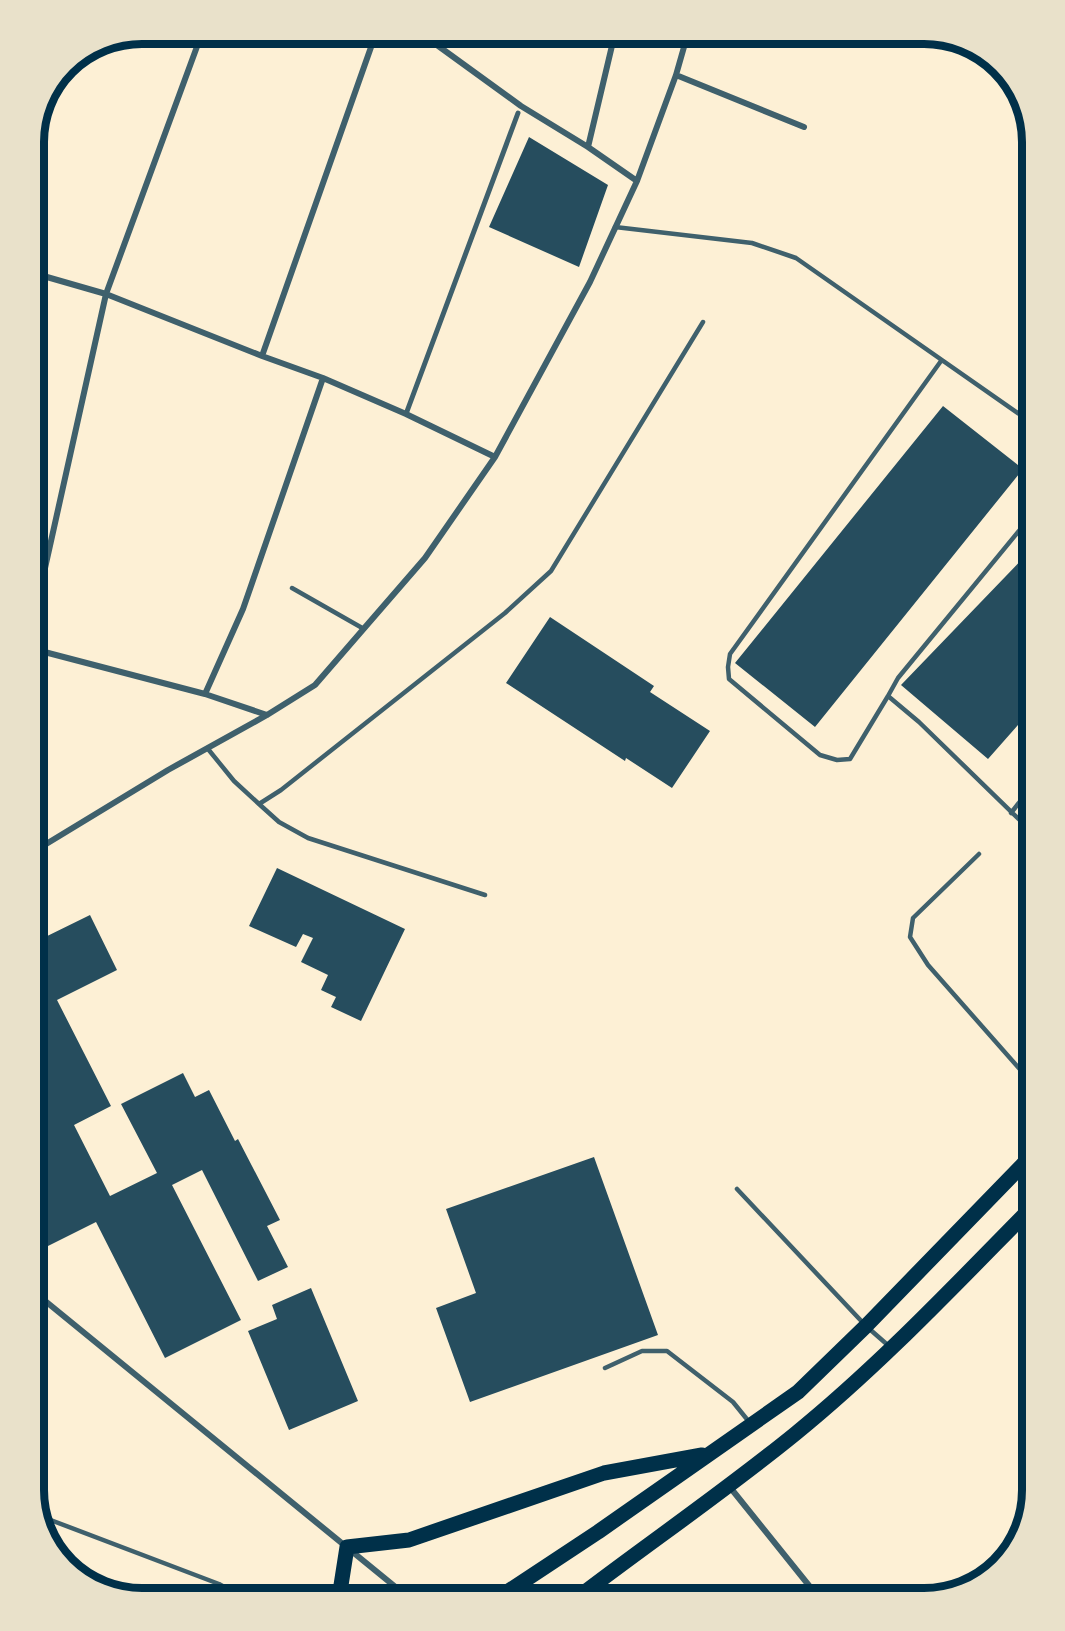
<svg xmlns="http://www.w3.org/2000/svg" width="1065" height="1631" font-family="'Public Sans',sans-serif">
	<rect width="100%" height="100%" fill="#fdf0d5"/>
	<path fill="#264d5e" d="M 529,137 L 608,185 L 579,267 L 489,227 Z
		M 943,406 L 1023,469 L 815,727 L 735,663 Z
		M 1032,549 L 1032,709 L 988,759 L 901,685 Z
		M 550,617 L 654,686 L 650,692 L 710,731 L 672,788 L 626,758 L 625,761 L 506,683 Z
		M 277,868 L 405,929 L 361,1021 L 331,1007 L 336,997 L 321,990 L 328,975 L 301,962 L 313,938 L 303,934 L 296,947 L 249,926 Z
		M 90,915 L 117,970 L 57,1000 L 111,1106 L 74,1125 L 110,1196 L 157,1173 L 121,1104 L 183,1073 L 195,1097 L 209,1090 L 235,1141 L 238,1139 L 280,1220 L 267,1226 L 288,1267 L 258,1281 L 202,1170 L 172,1185 L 241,1320 L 165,1358 L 96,1222 L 38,1251 L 33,1241 L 33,943 Z
		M 594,1157 L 658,1335 L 470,1402 L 436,1308 L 476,1293 L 446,1209 Z
		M 311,1288 L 358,1401 L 289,1430 L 248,1331 L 277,1319 L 272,1305 Z"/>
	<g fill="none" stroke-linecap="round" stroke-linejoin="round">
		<path stroke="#3f606c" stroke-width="4.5" d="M 615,227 L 752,243 L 796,258 L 1032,423
			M 292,588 L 364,629
			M 888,696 L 850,759 L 837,760 L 820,755 L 729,679 L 728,667 L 730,654 L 941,361
			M 208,749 L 234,781 L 259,804 L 279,822 L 308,838 L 485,895
			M 259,804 L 281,790 L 505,613 L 551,571 L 703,322
			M 1011,813 L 1032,786
			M 1032,832 L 919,722 L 888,696 L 898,678 L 1032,515
			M 979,854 L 913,918 L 910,937 L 928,965 L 1032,1083
			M 737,1189 L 866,1326 L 890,1347
			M 605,1368 L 642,1351 L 667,1351 L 733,1402 L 750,1423
			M 40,1516 L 219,1584 L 244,1598"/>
		<path stroke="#3f606c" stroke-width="5" d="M 406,414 L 518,113"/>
		<path stroke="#3f606c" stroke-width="6" d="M 416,33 L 430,40 L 521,106 L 588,147 L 637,181
			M 676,75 L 804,127
			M 588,147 L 615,33
			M 33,273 L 106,294 L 262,356 L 323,378 L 406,414 L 495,457
			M 262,356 L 376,33
			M 33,622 L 106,294 L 202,33
			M 33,649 L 205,694 L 267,715
			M 205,694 L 243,609 L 323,378
			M 33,852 L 168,770 L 267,715 L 315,685 L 425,558 L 495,457 L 590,282 L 637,181 L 676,75 L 688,33
			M 33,1291 L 409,1598
			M 729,1486 L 819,1598"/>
		<path stroke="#003049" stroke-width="15" d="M 339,1598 L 347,1547 L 409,1540 L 604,1473 L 702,1455
			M 498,1598 L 598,1532 L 798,1392 L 866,1326 L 1032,1155
			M 577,1598 C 649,1543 725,1491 795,1434 C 880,1365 955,1285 1032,1207"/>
	</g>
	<path d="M0 0H1065V1631H0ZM142 44H924A98 98 0 0 1 1022 142V1490A98 98 0 0 1 924 1588H142A98 98 0 0 1 44 1490V142A98 98 0 0 1 142 44Z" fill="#e9e1ca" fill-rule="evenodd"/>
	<path fill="none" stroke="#003049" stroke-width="8" d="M142 44H924A98 98 0 0 1 1022 142V1490A98 98 0 0 1 924 1588H142A98 98 0 0 1 44 1490V142A98 98 0 0 1 142 44Z"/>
</svg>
